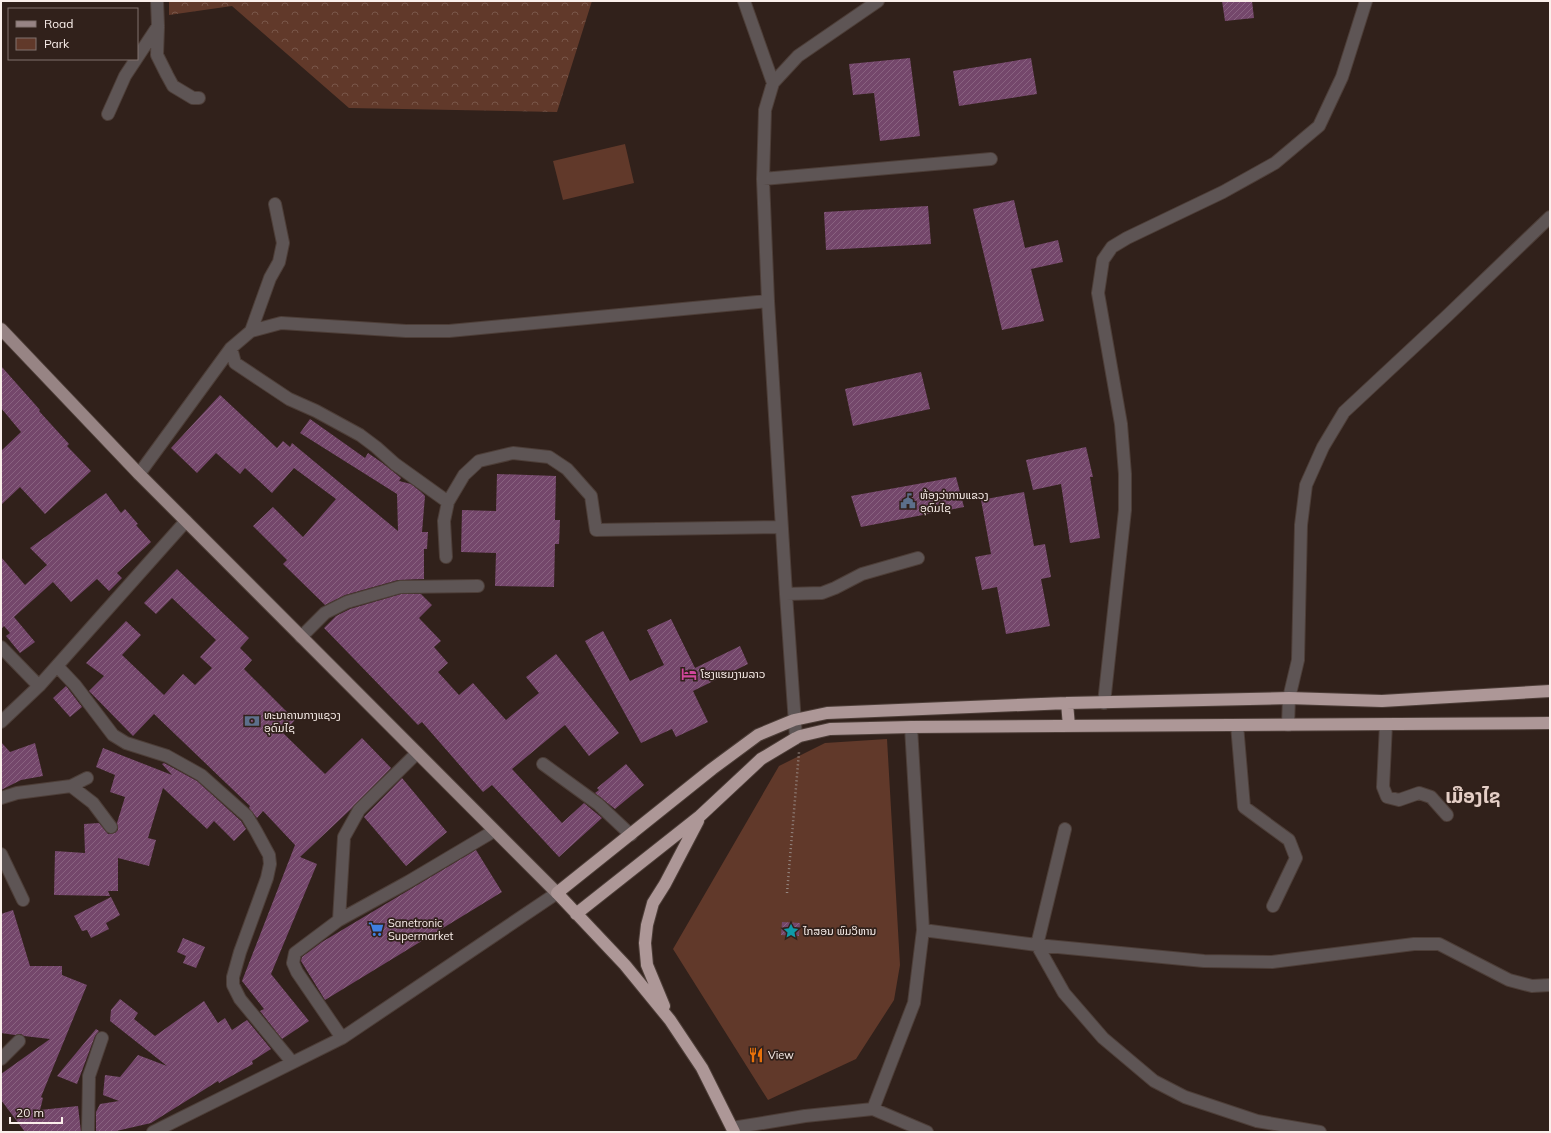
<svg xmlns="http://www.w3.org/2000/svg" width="1551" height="1133" font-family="Mulish,'Noto Sans Lao',sans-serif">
	<defs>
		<pattern id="forest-crowns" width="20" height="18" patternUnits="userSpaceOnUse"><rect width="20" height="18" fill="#61392a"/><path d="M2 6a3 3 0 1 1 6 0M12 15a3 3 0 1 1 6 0" fill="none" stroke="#795649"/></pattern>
		<pattern id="building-hatch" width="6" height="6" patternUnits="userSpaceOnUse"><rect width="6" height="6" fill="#74476b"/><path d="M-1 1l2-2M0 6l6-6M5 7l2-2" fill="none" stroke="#896280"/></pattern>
	</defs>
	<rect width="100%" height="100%" fill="#31211b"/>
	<path fill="url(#forest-crowns)" d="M 169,1 L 592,1 L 557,112 L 349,108 L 232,6 L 169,15 Z"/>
	<path fill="#61392a" d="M 625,144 L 634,183 L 563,200 L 553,161 Z
		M 887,739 L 900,965 L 894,1000 L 856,1059 L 768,1100 L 673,949 L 779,766 L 825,743 Z"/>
	<path fill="url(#building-hatch)" d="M 1222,1 L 1252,1 L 1254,18 L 1225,21 Z
		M 910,58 L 920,136 L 880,141 L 874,93 L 853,95 L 849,64 Z
		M 1031,58 L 1037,94 L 959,106 L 953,71 Z
		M 1014,200 L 1025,248 L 1058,240 L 1063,262 L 1031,269 L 1044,321 L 1002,330 L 973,209 Z
		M 928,206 L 931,244 L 826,250 L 824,212 Z
		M 1,366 L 40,410 L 39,411 L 69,444 L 67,446 L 91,471 L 45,514 L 20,487 L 1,505 L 1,451 L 21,432 L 1,408 Z
		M 921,372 L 930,409 L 853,426 L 845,389 Z
		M 220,395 L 277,448 L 283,441 L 290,447 L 292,443 L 398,531 L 397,494 L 300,433 L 310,419 L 365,458 L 368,453 L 381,462 L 401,478 L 399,481 L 411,484 L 421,492 L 425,496 L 422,532 L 428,532 L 427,549 L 424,549 L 424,579 L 398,580 L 345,595 L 325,605 L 283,564 L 287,560 L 253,526 L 273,507 L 303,537 L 336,499 L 294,468 L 272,493 L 245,468 L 240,474 L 216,453 L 197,473 L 171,448 Z
		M 1086,447 L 1093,477 L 1090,477 L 1100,538 L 1070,543 L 1061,484 L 1033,490 L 1026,460 Z
		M 497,474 L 556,476 L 555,520 L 560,520 L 559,544 L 555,544 L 554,587 L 495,586 L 496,553 L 461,552 L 462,510 L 496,511 Z
		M 956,477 L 964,507 L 861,527 L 851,496 Z
		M 1024,492 L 1034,546 L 1045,544 L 1051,577 L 1041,579 L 1050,626 L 1006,634 L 997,587 L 982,590 L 975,557 L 991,554 L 981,500 Z
		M 106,493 L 121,513 L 125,509 L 138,524 L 136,525 L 151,542 L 117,573 L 122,578 L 109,591 L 97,579 L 71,602 L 53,582 L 14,617 L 35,642 L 20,653 L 6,636 L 10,633 L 4,626 L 1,629 L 1,557 L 25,585 L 47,565 L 30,548 Z
		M 177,569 L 249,638 L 240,648 L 252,660 L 244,669 L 295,720 L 283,733 L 325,774 L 362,738 L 391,768 L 351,809 L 300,857 L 317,864 L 271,974 L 309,1021 L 282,1039 L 260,1011 L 264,1009 L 242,981 L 295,845 L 263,811 L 257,818 L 249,808 L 250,806 L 154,714 L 133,736 L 89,691 L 104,676 L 86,663 L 126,621 L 141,635 L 122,655 L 164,695 L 183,674 L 195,685 L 212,668 L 200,657 L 216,640 L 172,598 L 156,614 L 144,603 Z
		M 401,594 L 421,594 L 432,605 L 419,618 L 441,641 L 434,647 L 448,663 L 438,672 L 459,695 L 473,683 L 506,720 L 539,693 L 526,677 L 556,654 L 619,733 L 589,756 L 565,725 L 512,769 L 562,823 L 584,803 L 602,818 L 559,857 L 492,785 L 483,792 L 422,722 L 418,725 L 324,628 L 336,616 L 350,609 Z
		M 671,619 L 695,668 L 740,646 L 748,664 L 693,691 L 708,722 L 676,737 L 672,729 L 641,743 L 585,641 L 603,631 L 630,681 L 664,665 L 647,630 Z
		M 66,686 L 82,707 L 70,717 L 53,698 Z
		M 1,742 L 10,752 L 35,743 L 43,776 L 21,780 L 1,790 Z
		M 103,748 L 172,775 L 162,764 L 164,763 L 197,781 L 241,821 L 246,829 L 234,841 L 214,821 L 207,829 L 163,788 L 148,838 L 156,840 L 149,866 L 118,858 L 118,891 L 108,891 L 110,896 L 54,895 L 55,851 L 85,853 L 84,824 L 99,823 L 108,834 L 115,833 L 118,830 L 117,823 L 125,797 L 110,792 L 115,775 L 96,767 Z
		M 626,764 L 644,785 L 615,809 L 595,793 L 599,790 L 597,788 Z
		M 402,778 L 447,832 L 406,866 L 364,817 Z
		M 476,850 L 502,892 L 325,1000 L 301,961 L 302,957 L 322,942 Z
		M 111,897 L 120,915 L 106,923 L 109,929 L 91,938 L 87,930 L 82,931 L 74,916 Z
		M 13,910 L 30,966 L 62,966 L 62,975 L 87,985 L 41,1097 L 43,1098 L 40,1110 L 78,1106 L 81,1132 L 25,1132 L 1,1100 L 1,1074 L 50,1039 L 24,1036 L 21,1034 L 15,1035 L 1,1033 L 1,914 Z
		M 782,922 L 800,923 L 799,936 L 781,935 Z
		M 183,938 L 205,947 L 196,968 L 183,963 L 186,956 L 177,952 Z
		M 120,999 L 138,1013 L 134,1019 L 155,1036 L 204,1001 L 218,1023 L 225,1018 L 232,1030 L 247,1020 L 271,1049 L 252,1061 L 253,1064 L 219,1083 L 218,1081 L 151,1123 L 112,1132 L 96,1132 L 96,1112 L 100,1104 L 119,1101 L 103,1095 L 105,1075 L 120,1077 L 138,1055 L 167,1066 L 110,1021 L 111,1010 Z
		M 96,1029 L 99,1031 L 95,1036 L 77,1084 L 57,1076 Z"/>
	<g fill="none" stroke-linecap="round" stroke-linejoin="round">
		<g stroke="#4d3e38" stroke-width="14">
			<path id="minor" d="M 744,1 L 773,83
				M 158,27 L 157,55 L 167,75 L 173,86 L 193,98 L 199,98
				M 108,114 L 125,76 L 158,26 L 157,1
				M 763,179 L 991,159
				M 251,331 L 270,278 L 279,262 L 283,243 L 275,204
				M 231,348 L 235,363 L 289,399 L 316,411 L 360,435 L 376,447 L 395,464 L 448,502
				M 139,474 L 231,348 L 251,331 L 281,323 L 406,331 L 449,331 L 768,301
				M 446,557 L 444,521 L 448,502 L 464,475 L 479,461 L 513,453 L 549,457 L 567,469 L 591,496 L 596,530 L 782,527
				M 786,594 L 822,593 L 835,588 L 862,574 L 918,558
				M 301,637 L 325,613 L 347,602 L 400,587 L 478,586
				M 1,647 L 39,686
				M 57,666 L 75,685 L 113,735 L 126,743 L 167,756 L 201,775 L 247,816 L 256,831 L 269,855 L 270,864 L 267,878 L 240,952 L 233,977 L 233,985 L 240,999 L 292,1062
				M 1104,703 L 1125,510 L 1125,474 L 1121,424 L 1098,293 L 1103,260 L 1112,247 L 1127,238 L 1223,192 L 1275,163 L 1319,126 L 1342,77 L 1366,1
				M 1,722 L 39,686 L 186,521
				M 1386,724 L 1383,787 L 1387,797 L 1399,800 L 1419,793 L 1431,797 L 1447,815
				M 1237,725 L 1244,807 L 1289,840 L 1296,858 L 1273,906
				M 1288,725 L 1289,698 L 1298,660 L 1301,525 L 1306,485 L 1323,447 L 1344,412 L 1447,316 L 1550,217
				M 796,738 L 786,594 L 768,301 L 763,179 L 765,110 L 773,83 L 798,56 L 878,1
				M 543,764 L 598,804 L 631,835
				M 71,786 L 93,803 L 111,827
				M 1,798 L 17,793 L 71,786 L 87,778
				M 1065,829 L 1037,945 L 1064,993 L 1103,1038 L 1154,1081 L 1185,1097 L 1257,1121 L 1320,1132
				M 1,854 L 23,900
				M 339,920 L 344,837 L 359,810 L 417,753
				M 923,930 L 1037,945 L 1204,961 L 1272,962 L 1414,944 L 1439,944 L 1509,980 L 1532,986 L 1550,985
				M 342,1038 L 297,972 L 293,963 L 295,953 L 339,920 L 408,882 L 494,831
				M 1,1059 L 19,1041
				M 873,1109 L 927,1132
				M 732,1128 L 805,1116 L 873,1109 L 914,1003 L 923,930 L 911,727
				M 88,1132 L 89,1076 L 102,1038
				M 153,1132 L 342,1038 L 557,893"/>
		</g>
		<g stroke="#4d3e38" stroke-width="14">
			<path id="major" d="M 1,329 L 139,474 L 557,893"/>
		</g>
		<g stroke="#4d3e38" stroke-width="14">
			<path id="highway" d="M 1067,703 L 1069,726
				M 576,914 L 700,816 L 761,759 L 796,738 L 800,736 L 830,729 L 911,727 L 1550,723
				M 664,1006 L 647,965 L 645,943 L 647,925 L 653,903 L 665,884 L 698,821
				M 734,1132 L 702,1068 L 670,1020 L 625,965 L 557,893 L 712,769 L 758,735 L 794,720 L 827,713 L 1067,703 L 1289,698 L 1382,701 L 1550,691"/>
		</g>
		<path stroke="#958782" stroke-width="2.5" stroke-dasharray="1 3" stroke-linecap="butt" d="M 787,893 L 799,752"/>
		<use href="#minor" stroke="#5e5555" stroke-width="12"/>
		<use href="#major" stroke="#978484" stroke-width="12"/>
		<use href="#highway" stroke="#ad9797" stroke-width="12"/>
	</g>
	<defs>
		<g id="civic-bare" transform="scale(1.2)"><path d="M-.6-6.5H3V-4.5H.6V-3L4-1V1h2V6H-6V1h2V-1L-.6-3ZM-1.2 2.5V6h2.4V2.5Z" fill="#5c6f8a" stroke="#31211b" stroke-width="2.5" paint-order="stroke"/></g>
		<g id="hotel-bare" transform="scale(1.2)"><path d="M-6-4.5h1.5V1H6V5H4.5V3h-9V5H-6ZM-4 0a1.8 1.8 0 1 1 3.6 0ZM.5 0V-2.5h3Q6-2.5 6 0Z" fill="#d1479c" stroke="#31211b" stroke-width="2.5" paint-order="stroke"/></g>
		<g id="bank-bare" transform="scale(1.2)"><path d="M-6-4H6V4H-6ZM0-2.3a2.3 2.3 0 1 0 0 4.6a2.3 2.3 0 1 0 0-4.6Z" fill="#5c6f8a" stroke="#31211b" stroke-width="2.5" paint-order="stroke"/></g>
		<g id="supermarket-bare" transform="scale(1.2)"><path d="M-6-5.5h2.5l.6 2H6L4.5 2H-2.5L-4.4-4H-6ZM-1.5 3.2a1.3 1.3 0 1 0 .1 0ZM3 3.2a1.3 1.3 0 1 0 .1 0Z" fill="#3f7fe0" stroke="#31211b" stroke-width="2.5" paint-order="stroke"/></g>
		<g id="sight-bare" transform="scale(1.2)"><path d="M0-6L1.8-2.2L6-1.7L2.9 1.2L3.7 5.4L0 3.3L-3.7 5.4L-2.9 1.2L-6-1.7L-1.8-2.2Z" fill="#0f9aa8" stroke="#31211b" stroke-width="2.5" paint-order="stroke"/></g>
		<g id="restaurant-bare" transform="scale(1.2)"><path d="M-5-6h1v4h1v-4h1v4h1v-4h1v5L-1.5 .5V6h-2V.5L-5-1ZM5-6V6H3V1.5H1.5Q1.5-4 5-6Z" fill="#e8710a" stroke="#31211b" stroke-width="2.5" paint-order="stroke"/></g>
	</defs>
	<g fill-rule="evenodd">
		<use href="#civic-bare" x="908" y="501"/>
		<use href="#hotel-bare" x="689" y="674"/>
		<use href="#bank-bare" x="252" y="721"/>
		<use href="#supermarket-bare" x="376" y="929"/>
		<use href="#sight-bare" x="791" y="931"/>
		<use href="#restaurant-bare" x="756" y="1055"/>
	</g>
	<g text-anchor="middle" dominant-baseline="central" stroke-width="3.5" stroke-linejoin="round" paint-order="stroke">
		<g font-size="11" fill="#faefeb" stroke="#31211b" text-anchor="start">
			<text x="920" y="495">ຫ້ອງວ່າການແຂວງ<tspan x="920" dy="13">ອຸດົມໄຊ</tspan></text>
			<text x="701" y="674">ໂຮງແຮມງາມລາວ</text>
			<text x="264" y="715">ທະນາຄານກາງແຊວງ<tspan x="264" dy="13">ອຸດົມໄຊ</tspan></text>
			<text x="388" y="923">Sanetronic<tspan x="388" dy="13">Supermarket</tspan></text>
			<text x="803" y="931">ໄກສອນ ພົມວິຫານ</text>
			<text x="768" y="1055">View</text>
		</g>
		<g font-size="19" font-weight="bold" fill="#e4cec6" stroke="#31211b">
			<text x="1473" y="796">ເມືອງໄຊ</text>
		</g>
	</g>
	<rect width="1551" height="1133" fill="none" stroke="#faefeb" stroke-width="4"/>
	<rect x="8" y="8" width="130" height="52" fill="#31211b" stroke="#81736e"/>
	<rect x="16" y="21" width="20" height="6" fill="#978484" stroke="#81736e"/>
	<text x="44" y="28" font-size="12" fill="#faefeb">Road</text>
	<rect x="16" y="38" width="20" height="12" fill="#61392a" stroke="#81736e"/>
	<text x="44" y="48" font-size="12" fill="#faefeb">Park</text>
	<path d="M10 1117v6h52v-6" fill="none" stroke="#faefeb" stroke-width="2"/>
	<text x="16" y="1117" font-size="12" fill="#faefeb" stroke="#31211b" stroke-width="3" paint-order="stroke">20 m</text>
</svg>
